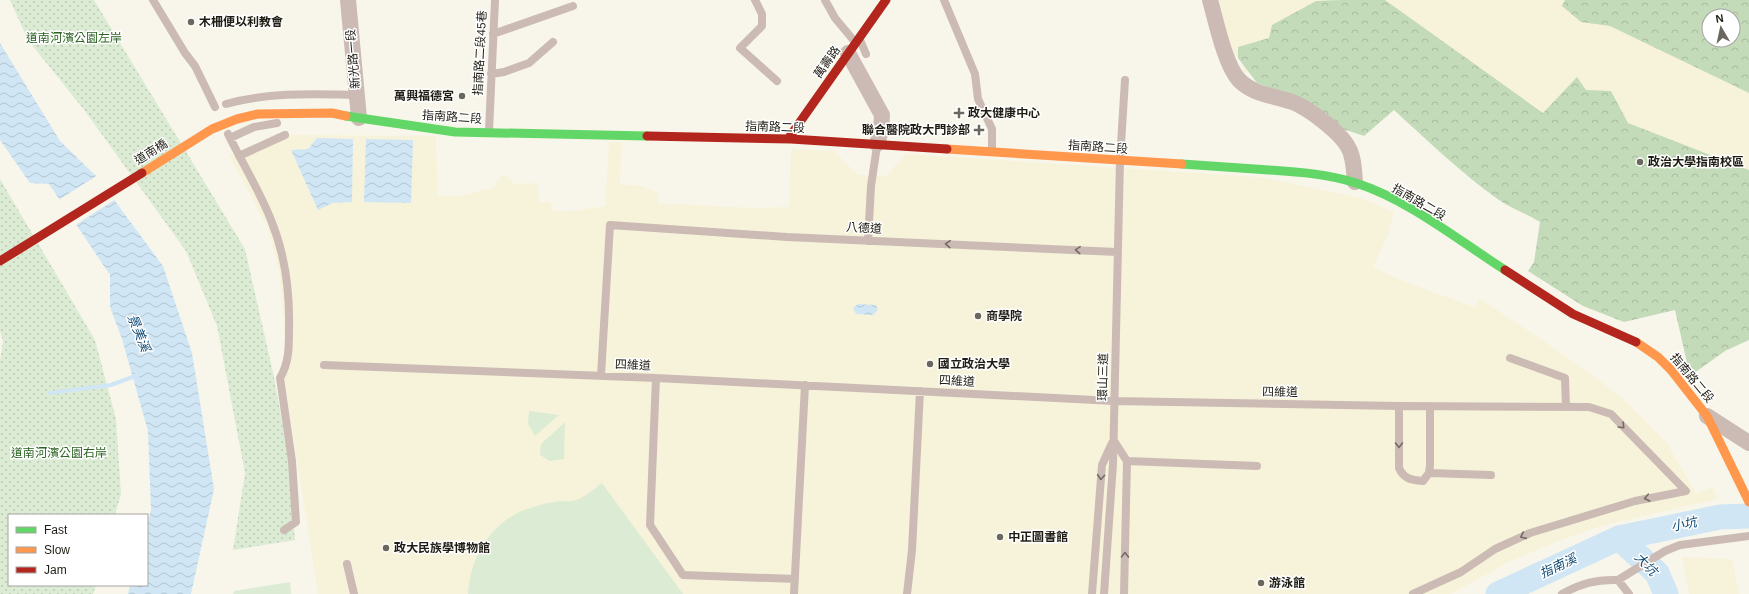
<svg xmlns="http://www.w3.org/2000/svg" width="1749" height="594" font-family="Helvetica,'Noto Sans TC',sans-serif">
	<defs>
		<pattern id="forest-crowns" width="20" height="18" patternUnits="userSpaceOnUse"><rect width="20" height="18" fill="#c4dbba"/><path d="M2 6a3 3 0 1 1 6 0M12 15a3 3 0 1 1 6 0" fill="none" stroke="#a8bb9f"/></pattern>
		<pattern id="park-dots" width="8" height="8" patternUnits="userSpaceOnUse"><rect width="8" height="8" fill="#dcebd3"/><path d="M2 2h.1M6 6h.1" fill="none" stroke="#bcc9b4" stroke-width="1.8" stroke-linecap="round"/></pattern>
		<pattern id="water-waves" width="16" height="10" patternUnits="userSpaceOnUse"><rect width="16" height="10" fill="#d0e6f5"/><path d="M0 5q4-4 8 0t8 0" fill="none" stroke="#b2c5d1"/></pattern>
	</defs>
	<rect width="100%" height="100%" fill="#f8f6ea"/>
	<path fill="#f7f3da" fill-rule="evenodd" d="M 1215,0 L 1749,0 L 1749,257 L 1427,101 L 1255,69 L 1243,73 L 1242,59 L 1233,55 ZM 1709,16 L 1733,16 L 1733,40 L 1709,40 Z
		M 293,135 L 436,136 L 438,196 L 460,196 L 493,188 L 503,174 L 515,184 L 537,183 L 540,202 L 551,202 L 552,211 L 573,211 L 605,206 L 609,142 L 622,142 L 620,184 L 642,186 L 658,193 L 658,203 L 754,208 L 789,207 L 791,149 L 834,151 L 858,175 L 886,176 L 906,154 L 1260,177 L 1361,198 L 1394,212 L 1388,235 L 1373,267 L 1401,280 L 1474,307 L 1480,299 L 1541,339 L 1598,379 L 1629,404 L 1667,443 L 1696,493 L 1713,487 L 1718,499 L 1601,526 L 1556,542 L 1511,561 L 1451,594 L 318,594 L 284,378 L 285,339 L 279,270 L 267,226 L 229,155 L 272,136 Z
		M 1682,557 L 1732,559 L 1739,594 L 1689,594 Z"/>
	<path fill="#dcebd3" d="M 529,411 L 559,415 L 535,436 L 528,424 Z
		M 565,422 L 564,459 L 550,461 L 540,455 L 541,444 Z
		M 602,483 L 683,594 L 468,594 C 470,555 494,517 534,507 C 542,504 552,502 561,501 C 565,501 569,502 573,501 C 584,498 593,490 602,483 Z
		M 290,582 L 291,594 L 233,594 L 234,591 Z"/>
	<path fill="url(#forest-crowns)" fill-rule="evenodd" d="M 1340,0 L 1385,0 L 1543,113 L 1577,77 L 1586,90 L 1611,91 L 1628,123 L 1749,170 L 1749,340 L 1725,351 L 1690,376 L 1675,310 L 1624,322 L 1583,306 L 1528,271 L 1534,262 L 1540,222 C 1526,214 1511,208 1499,200 C 1461,173 1428,141 1394,110 L 1364,136 L 1343,129 L 1307,103 L 1257,83 L 1238,58 L 1238,47 L 1269,38 L 1272,25 L 1316,1 Z
		M 1565,0 L 1749,0 L 1749,93 L 1610,26 L 1581,22 L 1562,6 ZM 1709,16 L 1733,16 L 1733,40 L 1709,40 Z"/>
	<path fill="url(#park-dots)" d="M 10,0 L 94,0 L 245,249 L 274,377 L 289,461 L 295,540 L 233,550 L 245,473 L 217,326 L 186,251 L 85,111 L 28,40 Z
		M 0,179 L 95,340 L 116,419 L 121,494 L 115,515 L 9,515 L 9,585 L 96,585 L 93,594 L 0,594 L 0,361 L 3,341 L 0,331 Z"/>
	<path fill="url(#water-waves)" d="M 0,43 L 60,141 L 98,178 L 163,266 L 192,353 L 214,489 L 191,594 L 128,594 L 130,585 L 147,585 L 147,525 L 151,510 L 148,431 L 122,339 L 110,307 L 110,275 L 49,184 L 30,183 L 0,140 Z
		M 317,138 L 353,139 L 352,202 L 333,203 L 318,210 L 291,150 L 308,149 Z
		M 366,139 L 413,140 L 411,203 L 364,202 Z
		M 858,304 L 876,305 L 878,310 L 873,315 L 856,314 L 853,308 Z"/>
	<path fill="#f8f6ea" d="M 98,175 L 116,199 L 74,226 L 57,201 Z"/>
	<g fill="none" stroke-linecap="round" stroke-linejoin="round">
		<path stroke="#d0e6f5" stroke-width="4" d="M 50,393 L 111,385 L 138,375"/>
		<path stroke="#d0e6f5" stroke-width="25" d="M 1619,538 L 1657,573 L 1666,594
			M 1498,594 L 1619,538 L 1720,517 L 1749,516"/>
		<path stroke="#cbbbb4" stroke-width="8" d="M 153,0 L 185,53 L 195,66 L 215,107
			M 755,0 L 762,14 L 762,26 L 740,48 L 777,81
			M 825,0 L 835,18 L 855,42
			M 944,0 L 975,74 L 978,99 L 992,129 L 992,151
			M 493,34 L 573,6
			M 860,40 L 866,54
			M 491,74 L 504,72 L 529,63 L 553,42
			M 226,104 C 269,92 312,94 357,95
			M 489,131 L 495,0
			M 228,134 L 230,138 L 254,127 L 277,123
			M 230,138 C 244,166 260,192 271,220 C 285,254 290,294 289,331 C 289,347 289,363 280,378 L 292,461 L 296,522 L 284,530
			M 239,156 L 285,135
			M 868,241 L 871,186 L 877,146
			M 1510,358 L 1565,378 L 1566,407
			M 324,365 L 656,378 L 1114,401 L 1399,406 L 1589,407 L 1611,414 L 1686,491 L 1635,501 L 1530,533 L 1495,549 L 1461,572 L 1413,594
			M 601,375 L 610,225 L 787,237 L 1117,252
			M 656,378 L 650,525 L 683,575 L 795,579
			M 1399,406 L 1399,468 C 1404,479 1411,480 1423,481 L 1429,473 L 1430,465 L 1430,406
			M 1114,441 L 1127,461 L 1124,594
			M 1127,461 L 1257,466
			M 1429,473 L 1491,475
			M 347,564 L 354,594
			M 1618,580 L 1665,551 L 1680,545 L 1749,536
			M 1618,580 L 1629,594
			M 794,594 L 805,385
			M 907,594 L 912,550 L 920,391
			M 1092,594 L 1102,465 L 1112,443
			M 1104,594 L 1113,464 L 1120,160 L 1125,80
			M 1562,594 C 1580,584 1596,579 1618,580"/>
		<path stroke="#cbbbb4" stroke-width="16" d="M 348,0 L 359,118
			M 1210,0 C 1216,21 1225,65 1239,80 C 1253,94 1270,95 1289,101 C 1305,105 1340,132 1348,147 C 1354,157 1354,171 1355,182
			M 848,53 L 882,115 L 881,131 L 877,144
			M 1707,416 L 1749,443"/>
		<path stroke="#63d668" stroke-width="9" d="M 346,116 L 455,132 L 647,136
			M 1182,164 C 1211,166 1240,168 1269,170 C 1299,172 1328,174 1356,183 C 1409,200 1458,240 1505,270"/>
		<path stroke="#ff974d" stroke-width="9" d="M 947,149 L 1182,164
			M 142,173 L 212,129 L 237,119 L 258,114 L 332,113 L 346,116
			M 1636,342 L 1658,357 L 1671,370 L 1707,416 L 1749,502"/>
		<path stroke="#b3261e" stroke-width="9" d="M 647,136 L 791,139 L 947,149
			M 788,139 L 886,0
			M 0,261 L 142,173
			M 1505,270 L 1573,314 L 1636,342"/>
	</g>
	<defs><path id="oneway-chevron" d="M-2-3.5L2.5 0L-2 3.5" fill="none" stroke-width="1.6" stroke-linecap="round" stroke-linejoin="round"/></defs>
	<g stroke="#746c64">
		<use href="#oneway-chevron" transform="translate(948 244) rotate(-177)"/>
		<use href="#oneway-chevron" transform="translate(1078 250) rotate(-177)"/>
		<use href="#oneway-chevron" transform="translate(1622 426) rotate(45)"/>
		<use href="#oneway-chevron" transform="translate(1399 445) rotate(89)"/>
		<use href="#oneway-chevron" transform="translate(1101 477) rotate(95)"/>
		<use href="#oneway-chevron" transform="translate(1647 498) rotate(169)"/>
		<use href="#oneway-chevron" transform="translate(1523 536) rotate(156)"/>
		<use href="#oneway-chevron" transform="translate(1125 555) rotate(-89)"/>
	</g>
	<g fill="#6a685e" stroke="#fff" stroke-width="1.5">
		<circle cx="191" cy="22" r="4"/>
		<circle cx="462" cy="96" r="4"/>
		<path d="M957 107h4v4h4v4h-4v4h-4v-4h-4v-4h4z"/>
		<path d="M977 124h4v4h4v4h-4v4h-4v-4h-4v-4h4z"/>
		<circle cx="1640" cy="162" r="4"/>
		<circle cx="978" cy="316" r="4"/>
		<circle cx="930" cy="364" r="4"/>
		<circle cx="1000" cy="537" r="4"/>
		<circle cx="386" cy="548" r="4"/>
		<circle cx="1261" cy="583" r="4"/>
	</g>
	<g text-anchor="middle" dominant-baseline="central" stroke-width="3" stroke-linejoin="round" paint-order="stroke">
		<g font-size="12" font-weight="bold" fill="#1e1c13" stroke="#fff" text-anchor="start">
			<text x="199" y="22">木柵便以利教會</text>
			<text x="454" y="96" text-anchor="end">萬興福德宮</text>
			<text x="968" y="113">政大健康中心</text>
			<text x="970" y="130" text-anchor="end">聯合醫院政大門診部</text>
			<text x="1648" y="162">政治大學指南校區</text>
			<text x="986" y="316">商學院</text>
			<text x="938" y="364">國立政治大學</text>
			<text x="1008" y="537">中正圖書館</text>
			<text x="394" y="548">政大民族學博物館</text>
			<text x="1269" y="583">游泳館</text>
		</g>
		<g font-size="12" fill="#2b6322" stroke="#fff">
			<text x="74" y="38">道南河濱公園左岸</text>
			<text x="59" y="453">道南河濱公園右岸</text>
		</g>
		<g font-size="12" fill="#1e1c13" stroke="#fff">
			<text transform="translate(480 53) rotate(-87)">指南路二段45巷</text>
			<text transform="translate(353 59) rotate(-95)">新光路一段</text>
			<text transform="translate(827 62) rotate(-55)">萬壽路</text>
			<text transform="translate(452 117) rotate(4)">指南路二段</text>
			<text transform="translate(775 127) rotate(2)">指南路二段</text>
			<text transform="translate(1098 147) rotate(4)">指南路二段</text>
			<text transform="translate(151 152) rotate(-32)">道南橋</text>
			<text transform="translate(1419 202) rotate(30)">指南路二段</text>
			<text transform="translate(864 228) rotate(3)">八德道</text>
			<text transform="translate(633 365) rotate(2)">四維道</text>
			<text transform="translate(1103 377) rotate(-89)">環山三道</text>
			<text transform="translate(1692 378) rotate(50)">指南路二段</text>
			<text transform="translate(957 381) rotate(3)">四維道</text>
			<text transform="translate(1280 392) rotate(1)">四維道</text>
		</g>
		<g font-size="13" font-style="italic" fill="#114c76" stroke="#fff">
			<text transform="translate(139 333) rotate(68)">景美溪</text>
			<text transform="translate(1684 524) rotate(-11)">小坑</text>
			<text transform="translate(1646 564) rotate(46)">大坑</text>
			<text transform="translate(1558 566) rotate(-25)">指南溪</text>
		</g>
	</g>
	<rect x="8" y="514" width="140" height="72" fill="#ffffff" stroke="#a5a4a1"/>
	<rect x="16" y="527" width="20" height="6" fill="#63d668" stroke="#a5a4a1"/>
	<text x="44" y="534" font-size="12" fill="#1e1c13">Fast</text>
	<rect x="16" y="547" width="20" height="6" fill="#ff974d" stroke="#a5a4a1"/>
	<text x="44" y="554" font-size="12" fill="#1e1c13">Slow</text>
	<rect x="16" y="567" width="20" height="6" fill="#b3261e" stroke="#a5a4a1"/>
	<text x="44" y="574" font-size="12" fill="#1e1c13">Jam</text>
	<g transform="translate(1721 28) rotate(351)"><circle r="19" fill="#ffffff" stroke="#a5a4a1"/>
	<path d="M0-3L7 15L0 10L-7 15Z" fill="#6a685e"/>
	<text y="-6" font-size="11" font-weight="bold" text-anchor="middle" fill="#1e1c13">N</text>
	</g>
</svg>
